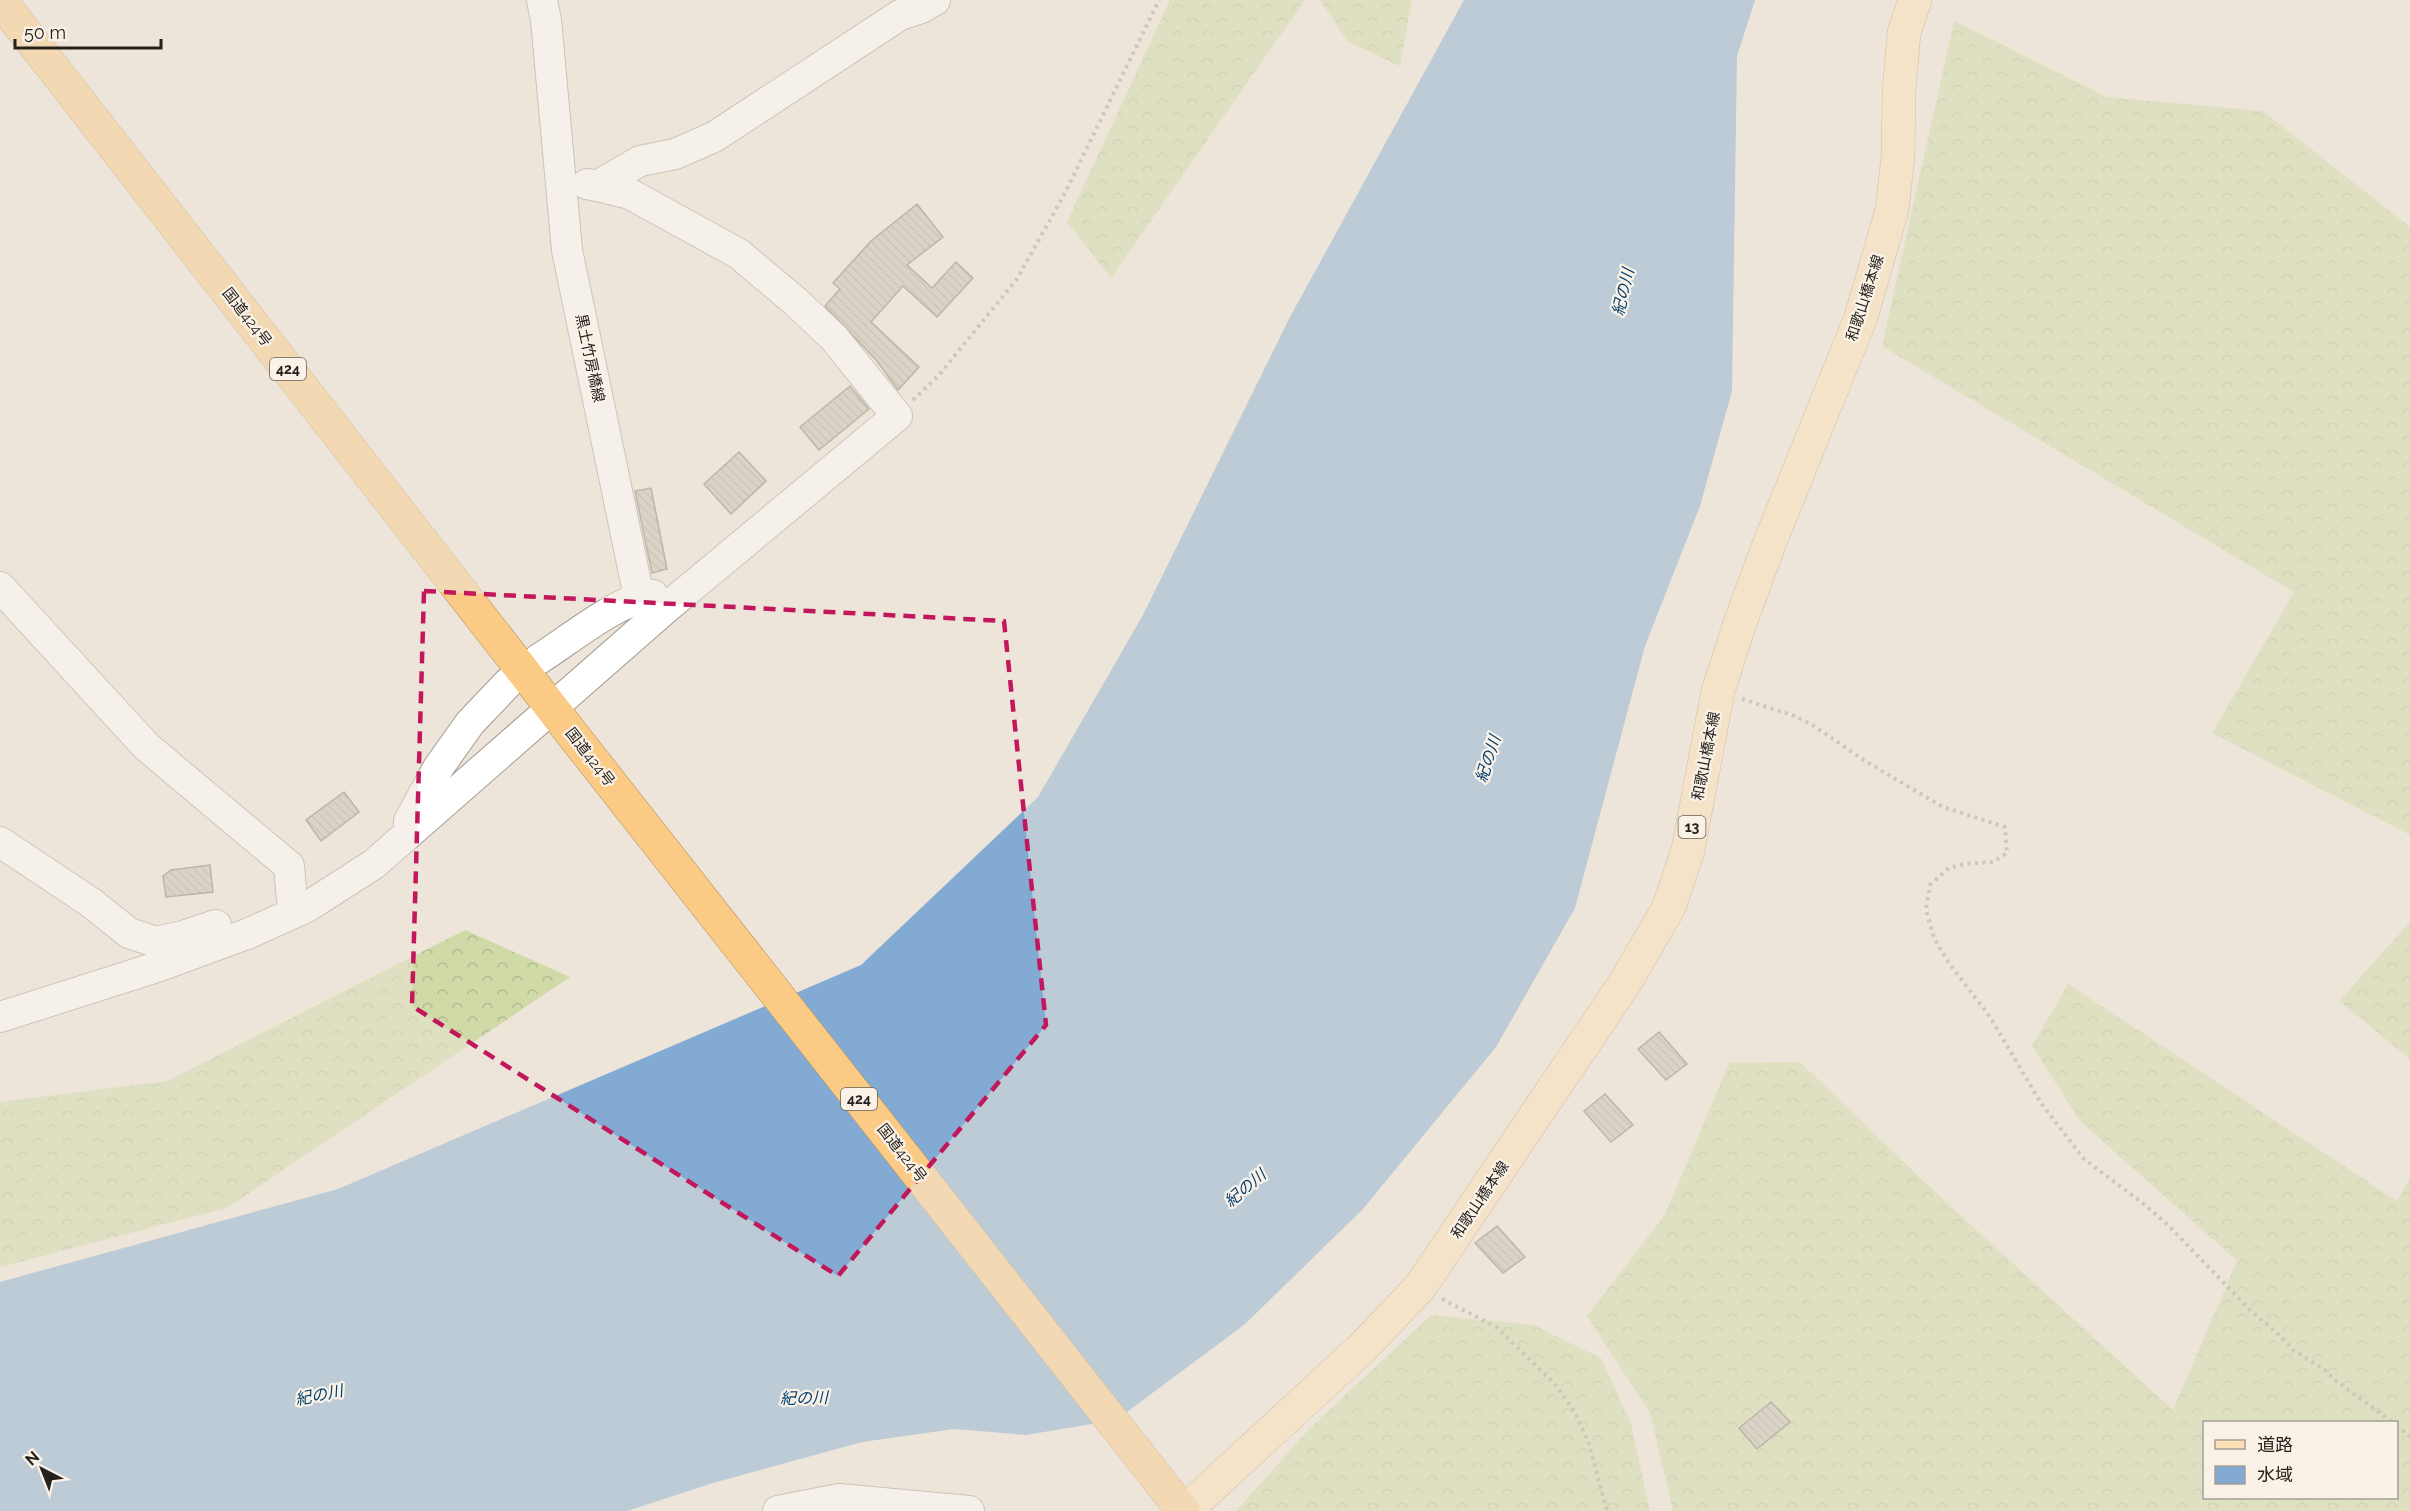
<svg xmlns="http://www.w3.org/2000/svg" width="2410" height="1511" font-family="Raleway,'Noto Sans JP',sans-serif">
	<defs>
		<pattern id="forest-crowns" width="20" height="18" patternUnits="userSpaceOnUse" patternTransform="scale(1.5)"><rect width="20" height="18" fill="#cfdaa7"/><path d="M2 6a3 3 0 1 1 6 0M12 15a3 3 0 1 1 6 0" fill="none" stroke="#b2bb8f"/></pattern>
		<pattern id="building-back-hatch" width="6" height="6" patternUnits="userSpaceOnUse" patternTransform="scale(1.5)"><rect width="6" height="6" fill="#c3bcb0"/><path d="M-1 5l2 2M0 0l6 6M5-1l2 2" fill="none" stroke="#a7a197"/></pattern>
	</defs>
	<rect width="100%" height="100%" fill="#ede5d9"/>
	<path fill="url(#forest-crowns)" fill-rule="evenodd" d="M 1170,0 L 1305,0 L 1111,278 L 1067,222 Z
		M 1320,0 L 1412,0 L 1400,66 L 1348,42 Z
		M 1954,21 L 2107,97 L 2263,111 L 2410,227 L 2410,835 L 2212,733 L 2294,592 L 1882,346 Z
		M 2410,922 L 2410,1059 L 2339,1001 Z
		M 465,930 L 570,977 L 227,1208 L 0,1267 L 0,1102 L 167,1081 Z
		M 2068,984 L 2397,1201 L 2410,1177 L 2410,1511 L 1673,1511 L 1650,1413 L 1587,1316 L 1666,1213 L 1729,1063 L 1800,1062 L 1934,1191 L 2173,1410 L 2237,1261 L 2080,1121 L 2032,1046 ZM 2204,1422 L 2396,1422 L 2396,1498 L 2204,1498 Z
		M 1431,1315 L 1533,1325 L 1601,1358 L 1631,1424 L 1650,1511 L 1236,1511 L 1311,1427 Z"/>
	<path fill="#83aad3" d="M 1464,0 L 1755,0 L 1737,56 L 1732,391 L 1700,506 L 1645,646 L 1575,908 L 1496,1047 L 1363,1209 L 1244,1325 L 1116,1420 L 1026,1435 L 954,1429 L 862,1442 L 713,1483 L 627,1511 L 0,1511 L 0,1282 L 338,1189 L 861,965 L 1038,797 L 1143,615 L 1290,317 Z"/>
	<path fill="url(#building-back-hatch)" stroke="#827b70" stroke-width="1.5" d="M 917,204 L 943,237 L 907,265 L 932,288 L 956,262 L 973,278 L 937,317 L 903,286 L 871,322 L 919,367 L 898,390 L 877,361 L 825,306 L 840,289 L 833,283 L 871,241 Z
		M 850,386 L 869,409 L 819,450 L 800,427 Z
		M 739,452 L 766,481 L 731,514 L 704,484 Z
		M 651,488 L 667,569 L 652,573 L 635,491 Z
		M 344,792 L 359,812 L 321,841 L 306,820 Z
		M 210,865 L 213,892 L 166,897 L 163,876 L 171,870 Z
		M 1659,1032 L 1687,1064 L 1666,1080 L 1638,1049 Z
		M 1605,1094 L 1633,1125 L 1611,1142 L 1584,1111 Z
		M 1497,1226 L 1525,1257 L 1503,1273 L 1475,1243 Z
		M 1771,1402 L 1790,1422 L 1757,1449 L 1739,1428 Z"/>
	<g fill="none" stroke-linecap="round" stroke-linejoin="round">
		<g stroke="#a39b90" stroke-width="32">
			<path id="minor" d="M 542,0 L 546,20 L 567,250 L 639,597
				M 587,184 L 597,186 L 640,161 L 675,154 L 714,137 L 900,15 L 921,8 L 935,0
				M 0,587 L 147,747 L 289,866 L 292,900
				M 539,659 C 569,640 619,599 653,595 L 657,600
				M 409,827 L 409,821 L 438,768 L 470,723 L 508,683
				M 0,842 L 90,902 L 129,933 L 156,942 L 183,936 L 216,925
				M 0,1017 L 157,967 L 247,934 L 307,907 L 374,864 L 665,609 L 897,416 L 834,338 L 796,302 L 739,254 L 630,194 L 597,186
				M 778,1511 L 839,1499 L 969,1511"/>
		</g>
		<g stroke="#b08f61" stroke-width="34">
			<path id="major" d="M 1185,1511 L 1362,1348 L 1420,1287 L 1626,981 L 1669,907 L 1688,850 L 1718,691 L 1740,623 L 1770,542 L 1861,317 L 1892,210 L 1898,156 L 1899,91 L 1904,33 L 1915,0"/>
		</g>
		<g stroke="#b08f61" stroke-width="34">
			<path id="highway" d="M 0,0 L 576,739 L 1183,1511"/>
		</g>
		<path stroke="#a7a198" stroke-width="4" stroke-dasharray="3 4.5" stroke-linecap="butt" d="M 913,400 L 939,375 L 1017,279 L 1065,193 L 1159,0
			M 1742,699 L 1795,716 L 1814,726 L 1865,761 L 1943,807 L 2005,827 L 2007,853 L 1993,862 L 1965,864 L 1949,868 L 1930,885 L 1926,910 L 1934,938 L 1948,962 L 1990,1017 L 2041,1103 L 2084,1159 L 2145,1205 L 2168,1225 L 2249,1309 L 2279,1335 L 2293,1350 L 2325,1370 L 2335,1380 L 2392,1422
			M 1442,1299 L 1496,1327 L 1554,1383 L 1575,1412 L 1589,1444 L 1607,1511
			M 2396,1426 L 2410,1436"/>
		<use href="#minor" stroke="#fff" stroke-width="30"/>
		<use href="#major" stroke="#fddfb6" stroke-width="33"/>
		<use href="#highway" stroke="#fbca85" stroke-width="33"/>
	</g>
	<path d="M0 0H2410V1511H0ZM 424,591 L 1004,621 L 1046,1025 L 838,1276 L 412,1006 Z" fill="#ede5d9" fill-opacity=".55" fill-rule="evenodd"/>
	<path fill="none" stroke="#c2185b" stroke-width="4.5" stroke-dasharray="12 8" stroke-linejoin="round" d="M 424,591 L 1004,621 L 1046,1025 L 838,1276 L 412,1006 Z"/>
	<g text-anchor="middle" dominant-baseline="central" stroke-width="4.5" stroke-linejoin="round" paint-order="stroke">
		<g fill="#faf2e6" stroke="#646059" stroke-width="1.5">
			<rect x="270" y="358" width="36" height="22" rx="4.5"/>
			<rect x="1678.5" y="816" width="27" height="22" rx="4.5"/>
			<rect x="841" y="1088" width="36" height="22" rx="4.5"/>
		</g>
		<g font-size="14" font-weight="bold" fill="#24211d">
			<text x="288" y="369">424</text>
			<text x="1692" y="827">13</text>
			<text x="859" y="1099">424</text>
		</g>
		<g font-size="15" fill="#24211d" stroke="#faf2e6">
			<text transform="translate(1865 298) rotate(-72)">和歌山橋本線</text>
			<text transform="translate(247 317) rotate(52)">国道424号</text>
			<text transform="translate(590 358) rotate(78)">黒土竹房橋線</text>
			<text transform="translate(1706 756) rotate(-79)">和歌山橋本線</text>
			<text transform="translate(590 757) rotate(52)">国道424号</text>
			<text transform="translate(902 1153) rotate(52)">国道424号</text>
			<text transform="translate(1480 1200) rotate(-56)">和歌山橋本線</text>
		</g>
		<g font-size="16" font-style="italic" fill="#003f71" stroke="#faf2e6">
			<text transform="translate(1623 292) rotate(-77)">紀の川</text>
			<text transform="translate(1488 759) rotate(-72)">紀の川</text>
			<text transform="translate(1245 1188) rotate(-40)">紀の川</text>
			<text transform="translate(319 1395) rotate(-11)">紀の川</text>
			<text transform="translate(804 1398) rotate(-1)">紀の川</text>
		</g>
	</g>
	<rect x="2203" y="1421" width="195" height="78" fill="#faf2e6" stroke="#a49e96" stroke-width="1.5"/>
	<rect x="2215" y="1440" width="30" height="9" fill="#fddfb6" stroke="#a49e96" stroke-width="1.5"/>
	<text x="2257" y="1451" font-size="18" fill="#24211d">道路</text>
	<rect x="2215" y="1466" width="30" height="18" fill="#83aad3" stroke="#a49e96" stroke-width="1.5"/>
	<text x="2257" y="1481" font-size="18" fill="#24211d">水域</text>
	<g transform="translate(42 1469) rotate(318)" stroke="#faf2e6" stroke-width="4.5" paint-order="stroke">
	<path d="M0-4.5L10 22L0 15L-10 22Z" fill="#24211d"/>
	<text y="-9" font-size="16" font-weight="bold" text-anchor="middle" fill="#24211d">N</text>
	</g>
	<path d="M15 39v9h146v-9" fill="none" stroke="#24211d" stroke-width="3"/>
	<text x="24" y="39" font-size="18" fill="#24211d" stroke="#faf2e6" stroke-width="4.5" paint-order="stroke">50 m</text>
</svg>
